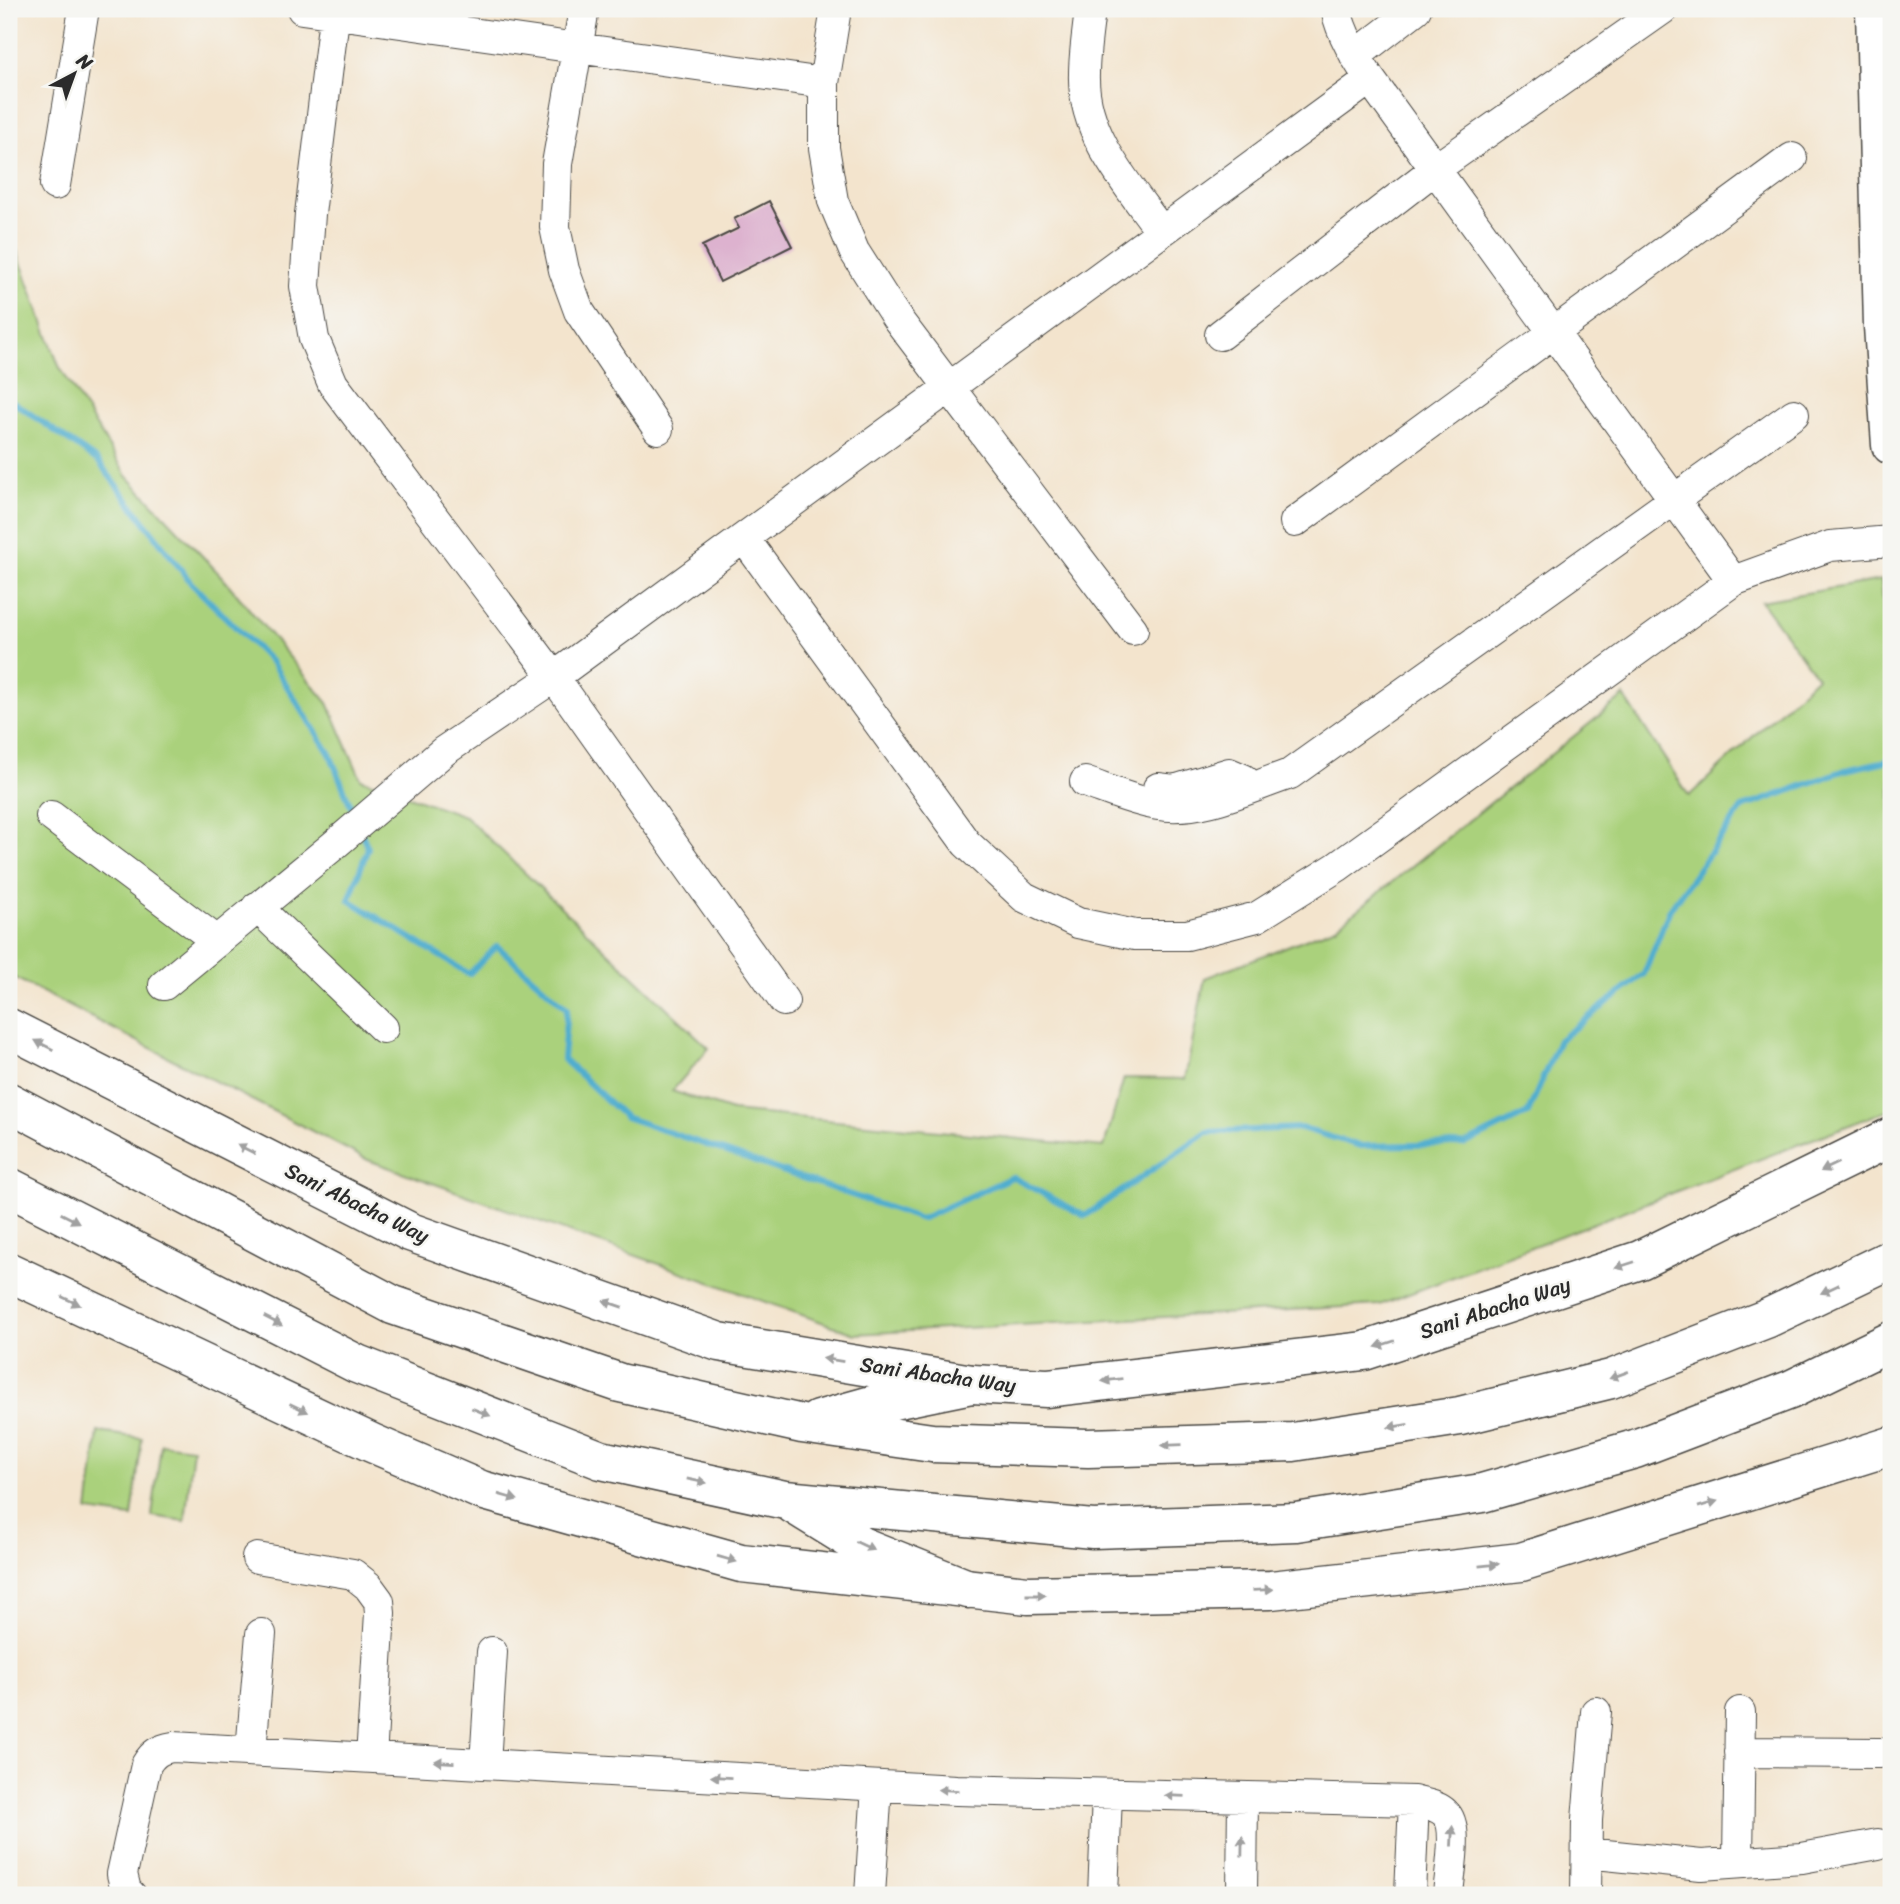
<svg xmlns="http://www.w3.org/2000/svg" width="1900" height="1904" font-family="Sriracha,sans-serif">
	<rect width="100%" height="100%" fill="#f6f6f2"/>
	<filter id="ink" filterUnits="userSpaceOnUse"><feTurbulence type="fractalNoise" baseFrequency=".0143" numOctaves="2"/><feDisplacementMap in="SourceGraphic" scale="14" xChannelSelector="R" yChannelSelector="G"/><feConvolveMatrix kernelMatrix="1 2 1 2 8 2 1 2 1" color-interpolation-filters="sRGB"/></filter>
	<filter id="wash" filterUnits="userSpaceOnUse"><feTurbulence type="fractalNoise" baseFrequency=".00686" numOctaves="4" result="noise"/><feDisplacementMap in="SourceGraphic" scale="28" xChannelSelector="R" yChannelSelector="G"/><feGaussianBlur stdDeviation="1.57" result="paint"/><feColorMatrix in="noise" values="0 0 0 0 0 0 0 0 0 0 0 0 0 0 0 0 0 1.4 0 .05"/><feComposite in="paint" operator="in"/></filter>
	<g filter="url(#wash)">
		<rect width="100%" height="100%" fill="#f3e4cd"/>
		<path fill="#aad17c" stroke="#6a7e54" stroke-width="2" d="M 9,230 L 59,366 L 127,476 L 223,578 L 328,703 L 361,779 L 465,816 L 709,1048 L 672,1091 L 732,1111 L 1104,1147 L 1124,1078 L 1185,1079 L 1205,978 L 1336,927 L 1624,696 L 1689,796 L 1817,677 L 1761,601 L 1881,580 L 1891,698 L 1891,1109 L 1380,1305 L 855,1334 L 368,1160 L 9,975 Z
			M 98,1432 L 142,1438 L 132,1517 L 88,1511 Z
			M 161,1444 L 193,1448 L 185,1521 L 152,1516 Z"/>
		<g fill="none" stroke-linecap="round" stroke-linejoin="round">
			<path stroke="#50adcf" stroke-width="6" d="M 9,399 L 98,461 L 192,584 L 272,663 L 330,754 L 355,817
				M 362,834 L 368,848 L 349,900 L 469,974 L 497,946 L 567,1008 L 563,1059 L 625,1117 L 921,1219 L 1012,1177 L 1085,1216 L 1207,1132 L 1301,1128 L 1360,1146 L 1465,1144 L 1528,1113 L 1559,1040 L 1644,974 L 1670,909 L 1742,808 L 1845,770 L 1891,760"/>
		</g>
		<g id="blocks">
			<path fill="#ddb2cf" d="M 769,201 L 792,246 L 720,282 L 702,246 L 739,228 L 734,219 Z"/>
		</g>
	</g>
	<g filter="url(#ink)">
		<use href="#blocks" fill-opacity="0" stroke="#494743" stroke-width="2"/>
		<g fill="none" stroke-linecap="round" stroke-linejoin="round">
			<g stroke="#494743" stroke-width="32">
				<path id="minor" d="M 302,9 L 824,83
					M 335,9 L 310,214 L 305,286 L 314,339 L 333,384 L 554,677 L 784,1001
					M 584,9 L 557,164 L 555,227 L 564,270 L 579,311 L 658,429
					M 836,9 L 824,83 L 824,148 L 833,201 L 854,251 L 896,317 L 1133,630
					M 1090,9 C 1088,30 1084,52 1084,74 C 1082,134 1128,185 1161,231
					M 1336,9 C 1341,34 1356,58 1370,79 L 1733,581
					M 1355,56 L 1416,9
					M 55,185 L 84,9
					M 1220,335 L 1435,169 L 1663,9
					M 1295,522 L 1792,158
					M 744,538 L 966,843 L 1024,897 L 1078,923 L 1135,935 L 1187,935 L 1257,917 L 1337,867 L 1733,581 L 1830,546 L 1891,541
					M 1085,782 C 1108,790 1133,801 1158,805 C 1202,812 1248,788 1290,774 L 1794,414
					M 1158,788 L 1174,790 L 1229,773 L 1243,779 L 1252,787
					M 51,816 L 217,941
					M 257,907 L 383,1028
					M 164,985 L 333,846 L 444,751 L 554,677 L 1370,79
					M 257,1558 L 353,1574 L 368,1586 L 379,1601 L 380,1613 L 371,1758
					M 251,1751 L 261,1634
					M 1739,1752 L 1879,1753
					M 485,1764 L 492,1652
					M 1587,1853 L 1701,1865 L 1802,1858 L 1878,1844
					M 1738,1862 L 1740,1712
					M 131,1895 L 126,1890 L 122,1874 L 146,1765 C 153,1753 160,1749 173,1747 L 956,1790 L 1414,1801 C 1424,1804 1437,1805 1445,1813 C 1460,1826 1449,1875 1448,1895
					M 870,1895 L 877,1786
					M 1103,1895 L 1107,1794
					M 1242,1895 L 1243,1798
					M 1410,1895 L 1414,1801
					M 1586,1895 L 1587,1820 L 1596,1712"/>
			</g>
			<g stroke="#494743" stroke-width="41">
				<path id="major" d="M 1875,9 L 1883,326 L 1891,445
					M 9,1028 L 410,1232 L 719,1342 L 972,1384 L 1047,1388 L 1364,1351 L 1640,1260 L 1891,1137
					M 9,1272 L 372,1443 L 481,1490 L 741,1563 L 1028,1595 L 1271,1590 L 1521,1562 L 1891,1446"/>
			</g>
			<g stroke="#494743" stroke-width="41">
				<path id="highway" d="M 9,1102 L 393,1305 L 620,1383 L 802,1424 L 932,1443 L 1088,1448 L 1293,1442 L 1460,1416 L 1611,1379 L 1766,1319 L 1891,1259
					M 9,1187 L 357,1364 L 601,1460 L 785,1500 L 1093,1529 L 1296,1522 L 1482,1493 L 1635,1449 L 1790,1390 L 1891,1341
					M 818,1420 L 879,1403 L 972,1384
					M 793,1504 L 861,1546 L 968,1589"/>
			</g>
			<use href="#minor" stroke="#fff" stroke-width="30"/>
			<use href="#major" stroke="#fff" stroke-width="38"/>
			<use href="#highway" stroke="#fff" stroke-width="38"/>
		</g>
		<defs><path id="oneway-solid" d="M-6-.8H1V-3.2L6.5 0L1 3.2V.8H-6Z" transform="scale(1.75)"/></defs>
		<g fill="#a0a0a0">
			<use href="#oneway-solid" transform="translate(44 1045) rotate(-153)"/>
			<use href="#oneway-solid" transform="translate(246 1149) rotate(-153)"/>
			<use href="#oneway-solid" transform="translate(1830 1167) rotate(154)"/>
			<use href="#oneway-solid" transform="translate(70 1218) rotate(27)"/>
			<use href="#oneway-solid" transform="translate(1625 1265) rotate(162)"/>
			<use href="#oneway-solid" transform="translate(1830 1289) rotate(155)"/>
			<use href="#oneway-solid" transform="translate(71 1301) rotate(25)"/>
			<use href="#oneway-solid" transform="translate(613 1304) rotate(-161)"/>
			<use href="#oneway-solid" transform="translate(273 1321) rotate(27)"/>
			<use href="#oneway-solid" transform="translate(1385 1344) rotate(162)"/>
			<use href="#oneway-solid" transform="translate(833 1360) rotate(-171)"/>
			<use href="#oneway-solid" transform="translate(1619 1375) rotate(160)"/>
			<use href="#oneway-solid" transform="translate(1112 1380) rotate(173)"/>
			<use href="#oneway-solid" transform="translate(299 1408) rotate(25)"/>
			<use href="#oneway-solid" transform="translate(481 1412) rotate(22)"/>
			<use href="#oneway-solid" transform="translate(1398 1426) rotate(171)"/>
			<use href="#oneway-solid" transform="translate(1172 1445) rotate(178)"/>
			<use href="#oneway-solid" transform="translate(697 1481) rotate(12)"/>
			<use href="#oneway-solid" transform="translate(508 1497) rotate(16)"/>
			<use href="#oneway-solid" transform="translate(1708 1504) rotate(-17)"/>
			<use href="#oneway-solid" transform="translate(865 1546) rotate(25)"/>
			<use href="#oneway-solid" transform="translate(727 1559) rotate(16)"/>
			<use href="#oneway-solid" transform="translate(1489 1565) rotate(-6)"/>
			<use href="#oneway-solid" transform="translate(1263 1590) rotate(-2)"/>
			<use href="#oneway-solid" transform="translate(1036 1595)"/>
			<use href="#oneway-solid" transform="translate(444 1762) rotate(-177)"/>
			<use href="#oneway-solid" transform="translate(721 1777) rotate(-177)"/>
			<use href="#oneway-solid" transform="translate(948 1790) rotate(-177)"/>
			<use href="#oneway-solid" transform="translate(1175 1796) rotate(-178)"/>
			<use href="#oneway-solid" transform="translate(1452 1836) rotate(-87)"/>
			<use href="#oneway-solid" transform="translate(1242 1846) rotate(-89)"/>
		</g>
	</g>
	<g text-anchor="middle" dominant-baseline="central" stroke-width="5" stroke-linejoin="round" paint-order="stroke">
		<g font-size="21" fill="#2b2b2b" stroke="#f6f6f2">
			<text transform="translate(357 1203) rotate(26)">Sani Abacha Way</text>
			<text transform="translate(1495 1308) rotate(-18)">Sani Abacha Way</text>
			<text transform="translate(938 1375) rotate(8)">Sani Abacha Way</text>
		</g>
	</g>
	<rect width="1900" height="1904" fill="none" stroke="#f6f6f2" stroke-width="35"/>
	<g transform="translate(74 74) rotate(41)" stroke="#f6f6f2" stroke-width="5" paint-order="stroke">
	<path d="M0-5L12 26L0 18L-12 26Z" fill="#2b2b2b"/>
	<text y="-10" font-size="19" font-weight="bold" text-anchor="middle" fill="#2b2b2b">N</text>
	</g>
</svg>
